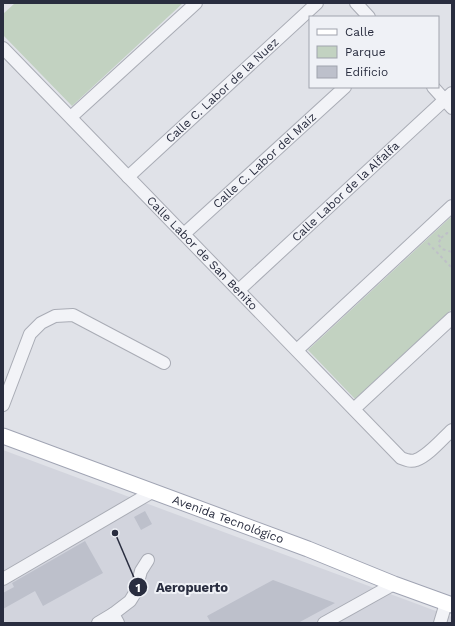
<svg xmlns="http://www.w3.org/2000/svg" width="455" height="626" font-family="'Work Sans',sans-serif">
	<rect width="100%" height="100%" fill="#e0e2e8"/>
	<path fill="#d2d4dd" d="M 3,450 L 452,617 L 452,623 L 3,623 Z"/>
	<path fill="#c2d2c1" d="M 15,3 L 183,3 L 72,106 L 3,35 L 3,14 Z
		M 452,216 L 452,309 L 355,399 L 308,350 Z"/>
	<path fill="#bdc0cb" d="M 145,511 L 152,524 L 141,530 L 134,517 Z
		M 85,541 L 103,573 L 43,606 L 35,591 L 3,609 L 3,593 L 14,587 L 12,583 Z
		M 273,580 L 335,603 L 298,623 L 211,623 L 207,616 Z"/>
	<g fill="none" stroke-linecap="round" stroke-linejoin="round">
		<g stroke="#a9acb5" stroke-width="14">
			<g id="minor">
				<path d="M 356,3 L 369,17"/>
				<path id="s1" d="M 3,48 L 401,458 C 406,460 411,462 416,460 C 428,456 443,438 452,430"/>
				<path d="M 433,87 L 452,108"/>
				<path d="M 71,117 L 196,3"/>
				<path id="s2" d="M 128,177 L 317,3"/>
				<path id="s3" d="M 184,234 L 345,87"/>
				<path id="s4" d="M 239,290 L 452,93"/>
				<path d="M 297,350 L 452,206"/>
				<path d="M 3,405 L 30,334 L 41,323 L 55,316 L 73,315 L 164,363"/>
				<path d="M 354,409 L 452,318"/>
				<path d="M 3,579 L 152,492"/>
				<path d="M 113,614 L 130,601 L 135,593 L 141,571 L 148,560"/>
				<path d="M 98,623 L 113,614 L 118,623"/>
				<path d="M 324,623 L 394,584"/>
				<path d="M 440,623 L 446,603"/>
			</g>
		</g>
		<g stroke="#a0a4b3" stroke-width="17">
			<g id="major">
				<path id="s5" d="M 3,436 L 308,549 L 394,584 L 452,605"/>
			</g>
		</g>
		<path stroke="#bec0c7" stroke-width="2" stroke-dasharray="3 3" stroke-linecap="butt" d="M 438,235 L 441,238 L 438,244 L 442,249 L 452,252
			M 441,238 L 447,233 L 452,234
			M 428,243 L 452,268"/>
		<use href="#minor" stroke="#f2f3f7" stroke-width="12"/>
		<use href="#major" stroke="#fff" stroke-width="15"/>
	</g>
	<g text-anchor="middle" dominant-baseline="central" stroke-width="4" stroke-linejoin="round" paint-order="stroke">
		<g font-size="12" fill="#292d3f" stroke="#eff1f6">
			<text stroke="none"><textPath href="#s2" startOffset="128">Calle C. Labor de la Nuez</textPath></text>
			<text stroke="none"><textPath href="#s3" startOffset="109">Calle C. Labor del Maíz</textPath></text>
			<text stroke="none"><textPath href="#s4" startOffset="145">Calle Labor de la Alfalfa</textPath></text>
			<text stroke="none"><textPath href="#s1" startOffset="286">Calle Labor de San Benito</textPath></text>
			<text stroke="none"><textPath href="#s5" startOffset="240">Avenida Tecnológico</textPath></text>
		</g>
	</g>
	<path fill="none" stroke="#292d3f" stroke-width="1.5" d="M115 533L138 587"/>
	<g fill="#292d3f" stroke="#eff1f6" stroke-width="1.5">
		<circle cx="115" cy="533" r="4"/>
		<circle cx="138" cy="587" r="10"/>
	</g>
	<g font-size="12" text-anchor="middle" font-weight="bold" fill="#fff">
		<text x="138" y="592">1</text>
	</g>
	<g font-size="13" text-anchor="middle" font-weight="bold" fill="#292d3f" stroke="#eff1f6" stroke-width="4" stroke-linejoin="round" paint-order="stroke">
		<text x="192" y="592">Aeropuerto</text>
	</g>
	<rect width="455" height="626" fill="none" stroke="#292d3f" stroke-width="8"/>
	<rect x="309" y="16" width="130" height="72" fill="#eff1f6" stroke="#a0a3ad"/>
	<rect x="317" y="29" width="20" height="6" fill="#ffffff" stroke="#a0a3ad"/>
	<text x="345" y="36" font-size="12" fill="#292d3f">Calle</text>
	<rect x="317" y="46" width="20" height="12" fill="#c2d2c1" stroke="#a0a3ad"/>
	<text x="345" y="56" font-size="12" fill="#292d3f">Parque</text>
	<rect x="317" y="66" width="20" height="12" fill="#bdc0cb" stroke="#a0a3ad"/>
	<text x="345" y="76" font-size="12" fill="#292d3f">Edificio</text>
</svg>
